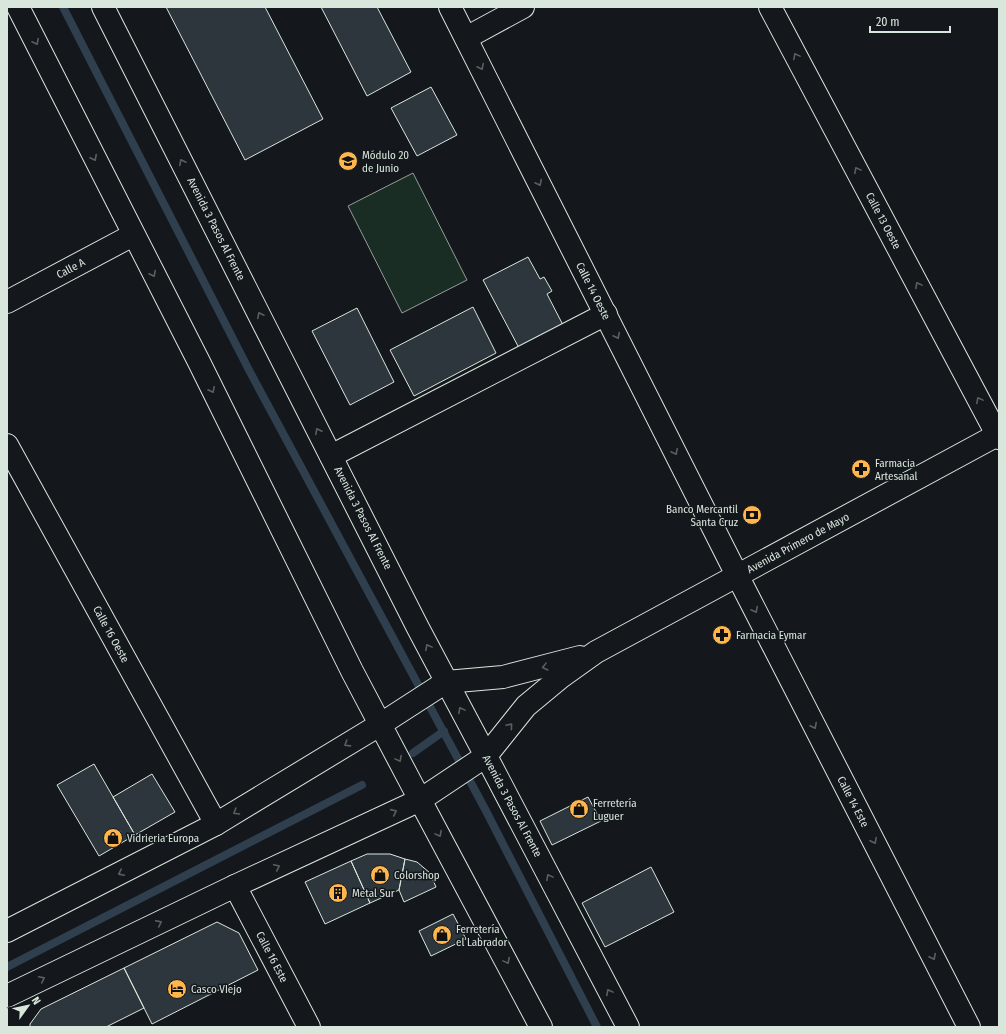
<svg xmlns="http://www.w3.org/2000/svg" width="1006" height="1034" font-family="'Fira Sans Condensed',sans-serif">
	<rect width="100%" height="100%" fill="#14181c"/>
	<path fill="#1a2d24" stroke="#939e99" d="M 413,173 L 467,280 L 402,313 L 348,206 Z"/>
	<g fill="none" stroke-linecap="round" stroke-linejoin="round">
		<path stroke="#2f3f4d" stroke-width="8" d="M 63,7 L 250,372 L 485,809 L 597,1027
			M 413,753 L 444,731
			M 7,967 L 362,785"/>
	</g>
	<path fill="#2c363c" stroke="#d8e6dc" d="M 166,7 L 265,7 L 323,119 L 245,160 Z
		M 321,7 L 377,7 L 411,72 L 367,96 Z
		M 431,87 L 457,135 L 417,156 L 391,108 Z
		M 528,257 L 540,279 L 544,277 L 552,291 L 547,294 L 563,325 L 519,348 L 483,280 Z
		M 473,307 L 496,353 L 414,396 L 390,350 Z
		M 357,308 L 394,382 L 350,405 L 312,331 Z
		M 94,764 L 135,835 L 99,856 L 57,785 Z
		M 152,774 L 175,812 L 135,835 L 113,797 Z
		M 588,797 L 601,821 L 552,845 L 540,821 Z
		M 367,854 L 390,854 L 405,859 L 399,890 L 370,903 L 351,861 Z
		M 405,859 L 417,862 L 430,873 L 436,887 L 404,902 L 399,890 Z
		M 351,861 L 370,903 L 325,924 L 305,882 Z
		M 651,867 L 674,912 L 605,947 L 582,903 Z
		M 453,914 L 466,939 L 431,956 L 419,931 Z
		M 217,922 L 239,933 L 258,970 L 152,1024 L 124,968 Z
		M 124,968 L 144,1008 L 106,1027 L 30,1027 L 30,1024 L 41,1009 Z"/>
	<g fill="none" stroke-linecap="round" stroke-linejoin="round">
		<g stroke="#d8e6dc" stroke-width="24">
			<g id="minor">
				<path id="s1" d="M 450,7 L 737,575 L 969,1027"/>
				<path id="s2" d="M 770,7 L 999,438"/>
				<path d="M 466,38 L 523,7"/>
				<path id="s3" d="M 7,302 L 133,235"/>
				<path id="s4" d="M 7,445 L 216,824"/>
				<path d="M 331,456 L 606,314"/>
				<path id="s5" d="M 235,886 L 309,1027"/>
			</g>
		</g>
		<g stroke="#d8e6dc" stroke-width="24">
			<g id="tertiary">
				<path d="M 446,682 L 503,677 L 580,657"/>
				<path d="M 420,800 L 541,1027"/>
				<path id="s6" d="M 628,1027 L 486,756 L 526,706 L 561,677 L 596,652 L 999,434"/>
			</g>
		</g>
		<g stroke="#d8e6dc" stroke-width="24">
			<path id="secondary" d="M 18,7 L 199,362 L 352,671 L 420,800
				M 7,931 L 216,824 L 381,724 L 446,682
				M 7,996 L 235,886 L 420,800 L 486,756 L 418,628 L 103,7"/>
		</g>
		<use href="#minor" stroke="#14181c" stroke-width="22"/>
		<use href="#tertiary" stroke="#14181c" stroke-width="22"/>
		<use href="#secondary" stroke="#14181c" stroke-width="22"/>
	</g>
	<defs><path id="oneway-chevron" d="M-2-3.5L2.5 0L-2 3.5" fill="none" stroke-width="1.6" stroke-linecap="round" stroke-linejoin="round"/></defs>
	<g stroke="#59605f">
		<use href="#oneway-chevron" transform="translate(36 42) rotate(63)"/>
		<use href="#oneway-chevron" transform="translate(796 56) rotate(-118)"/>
		<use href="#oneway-chevron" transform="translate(481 67) rotate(63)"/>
		<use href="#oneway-chevron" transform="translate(94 158) rotate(63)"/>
		<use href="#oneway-chevron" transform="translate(182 162) rotate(-117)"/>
		<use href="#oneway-chevron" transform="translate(857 170) rotate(-118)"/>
		<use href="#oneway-chevron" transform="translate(539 183) rotate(63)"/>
		<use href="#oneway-chevron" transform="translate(153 274) rotate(63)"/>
		<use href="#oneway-chevron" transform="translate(918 285) rotate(-118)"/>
		<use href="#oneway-chevron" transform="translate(260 315) rotate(-117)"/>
		<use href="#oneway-chevron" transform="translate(617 336) rotate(63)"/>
		<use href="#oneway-chevron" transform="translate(212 390) rotate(64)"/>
		<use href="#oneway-chevron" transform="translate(979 400) rotate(-118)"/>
		<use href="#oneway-chevron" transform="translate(318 431) rotate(-117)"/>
		<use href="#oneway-chevron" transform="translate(675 452) rotate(63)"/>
		<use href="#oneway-chevron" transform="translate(755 610) rotate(63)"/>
		<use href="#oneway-chevron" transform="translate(428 647) rotate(-118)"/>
		<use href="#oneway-chevron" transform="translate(545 667) rotate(166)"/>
		<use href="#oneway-chevron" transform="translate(461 710) rotate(-118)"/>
		<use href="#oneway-chevron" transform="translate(510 726) rotate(-50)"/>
		<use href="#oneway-chevron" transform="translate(814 726) rotate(63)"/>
		<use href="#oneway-chevron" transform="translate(347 744) rotate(148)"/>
		<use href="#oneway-chevron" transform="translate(399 759) rotate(62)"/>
		<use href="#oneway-chevron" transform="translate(236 812) rotate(149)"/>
		<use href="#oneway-chevron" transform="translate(394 812) rotate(-24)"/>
		<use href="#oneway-chevron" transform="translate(439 834) rotate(62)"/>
		<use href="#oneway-chevron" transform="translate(874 841) rotate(63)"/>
		<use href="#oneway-chevron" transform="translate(277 867) rotate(-25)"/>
		<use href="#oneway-chevron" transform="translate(121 873) rotate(153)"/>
		<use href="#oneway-chevron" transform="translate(549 877) rotate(-118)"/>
		<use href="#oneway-chevron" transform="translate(159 923) rotate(-26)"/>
		<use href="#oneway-chevron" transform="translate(933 957) rotate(63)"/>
		<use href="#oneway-chevron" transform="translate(507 961) rotate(62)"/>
		<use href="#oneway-chevron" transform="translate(42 979) rotate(-26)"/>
		<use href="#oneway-chevron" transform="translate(609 992) rotate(-118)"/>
	</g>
	<defs>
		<g id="school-disc" transform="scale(1)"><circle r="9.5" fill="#ffb74d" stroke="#14181c"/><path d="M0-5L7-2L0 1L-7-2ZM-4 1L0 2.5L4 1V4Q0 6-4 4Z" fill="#111"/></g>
		<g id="pharmacy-disc" transform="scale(1)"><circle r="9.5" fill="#ffb74d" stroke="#14181c"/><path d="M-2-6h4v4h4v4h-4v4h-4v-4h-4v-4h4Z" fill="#111"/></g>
		<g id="bank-disc" transform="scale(1)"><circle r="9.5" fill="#ffb74d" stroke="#14181c"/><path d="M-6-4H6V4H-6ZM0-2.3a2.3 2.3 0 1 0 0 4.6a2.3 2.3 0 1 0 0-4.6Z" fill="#111"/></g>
		<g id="shop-disc" transform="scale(1)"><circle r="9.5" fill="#ffb74d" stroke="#14181c"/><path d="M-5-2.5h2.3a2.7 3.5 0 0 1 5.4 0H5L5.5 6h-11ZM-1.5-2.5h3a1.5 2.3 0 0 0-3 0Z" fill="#111"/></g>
		<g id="building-disc" transform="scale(1)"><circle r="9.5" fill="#ffb74d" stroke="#14181c"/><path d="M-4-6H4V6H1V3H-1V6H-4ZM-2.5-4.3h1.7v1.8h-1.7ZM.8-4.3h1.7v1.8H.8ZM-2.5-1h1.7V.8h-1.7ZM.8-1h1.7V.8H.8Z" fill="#111"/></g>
		<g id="hotel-disc" transform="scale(1)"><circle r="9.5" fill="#ffb74d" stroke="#14181c"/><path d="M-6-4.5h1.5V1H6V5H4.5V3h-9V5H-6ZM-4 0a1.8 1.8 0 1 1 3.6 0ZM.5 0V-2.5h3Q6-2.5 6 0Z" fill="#111"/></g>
	</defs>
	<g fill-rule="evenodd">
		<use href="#school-disc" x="348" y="161"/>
		<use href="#pharmacy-disc" x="861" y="469"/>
		<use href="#bank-disc" x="752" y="515"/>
		<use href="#pharmacy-disc" x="722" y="635"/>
		<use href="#shop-disc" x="579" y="809"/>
		<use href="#shop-disc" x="113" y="838"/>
		<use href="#shop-disc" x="380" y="875"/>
		<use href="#building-disc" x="338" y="893"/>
		<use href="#shop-disc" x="442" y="935"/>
		<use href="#hotel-disc" x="177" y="989"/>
	</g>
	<g text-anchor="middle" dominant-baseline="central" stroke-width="3" stroke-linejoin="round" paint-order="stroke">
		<g font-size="11" fill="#d8e6dc" stroke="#14181c" text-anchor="start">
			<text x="362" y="155">Módulo 20<tspan x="362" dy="13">de Junio</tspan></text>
			<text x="875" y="463">Farmacia<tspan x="875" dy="13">Artesanal</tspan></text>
			<text x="738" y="509" text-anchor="end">Banco Mercantil<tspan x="738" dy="13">Santa Cruz</tspan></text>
			<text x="736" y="635">Farmacia Eymar</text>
			<text x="593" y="803">Ferretería<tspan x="593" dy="13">Luguer</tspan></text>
			<text x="127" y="838">Vidrieria Europa</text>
			<text x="394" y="875">Colorshop</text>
			<text x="352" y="893">Metal Sur</text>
			<text x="456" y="929">Ferretería<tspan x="456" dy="13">el Labrador</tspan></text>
			<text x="191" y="989">Casco VIejo</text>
		</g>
		<g font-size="11" fill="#d8e6dc" stroke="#14181c">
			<text stroke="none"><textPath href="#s2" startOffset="242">Calle 13 Oeste</textPath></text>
			<text transform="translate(216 229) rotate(63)">Avenida 3 Pasos Al Frente</text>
			<text stroke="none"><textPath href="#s3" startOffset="72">Calle A</textPath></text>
			<text stroke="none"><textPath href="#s1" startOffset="318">Calle 14 Oeste</textPath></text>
			<text transform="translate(363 518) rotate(63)">Avenida 3 Pasos Al Frente</text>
			<text stroke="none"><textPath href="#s6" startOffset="688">Avenida Primero de Mayo</textPath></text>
			<text stroke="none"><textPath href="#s4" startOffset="216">Calle 16 Oeste</textPath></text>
			<text stroke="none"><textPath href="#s1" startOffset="891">Calle 14 Este</textPath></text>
			<text transform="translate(512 806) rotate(62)">Avenida 3 Pasos Al Frente</text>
			<text stroke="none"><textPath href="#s5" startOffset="80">Calle 16 Este</textPath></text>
		</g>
	</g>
	<rect width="1006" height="1034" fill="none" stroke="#d8e6dc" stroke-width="16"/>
	<g transform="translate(28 1006) rotate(57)" stroke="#14181c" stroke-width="3" paint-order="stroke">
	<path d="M0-3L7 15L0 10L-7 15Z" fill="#d8e6dc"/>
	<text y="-6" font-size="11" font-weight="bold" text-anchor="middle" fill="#d8e6dc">N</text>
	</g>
	<path d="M870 26v6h80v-6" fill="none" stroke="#d8e6dc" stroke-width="2"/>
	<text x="876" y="26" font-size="12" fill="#d8e6dc" stroke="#14181c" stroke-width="3" paint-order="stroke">20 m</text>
</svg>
